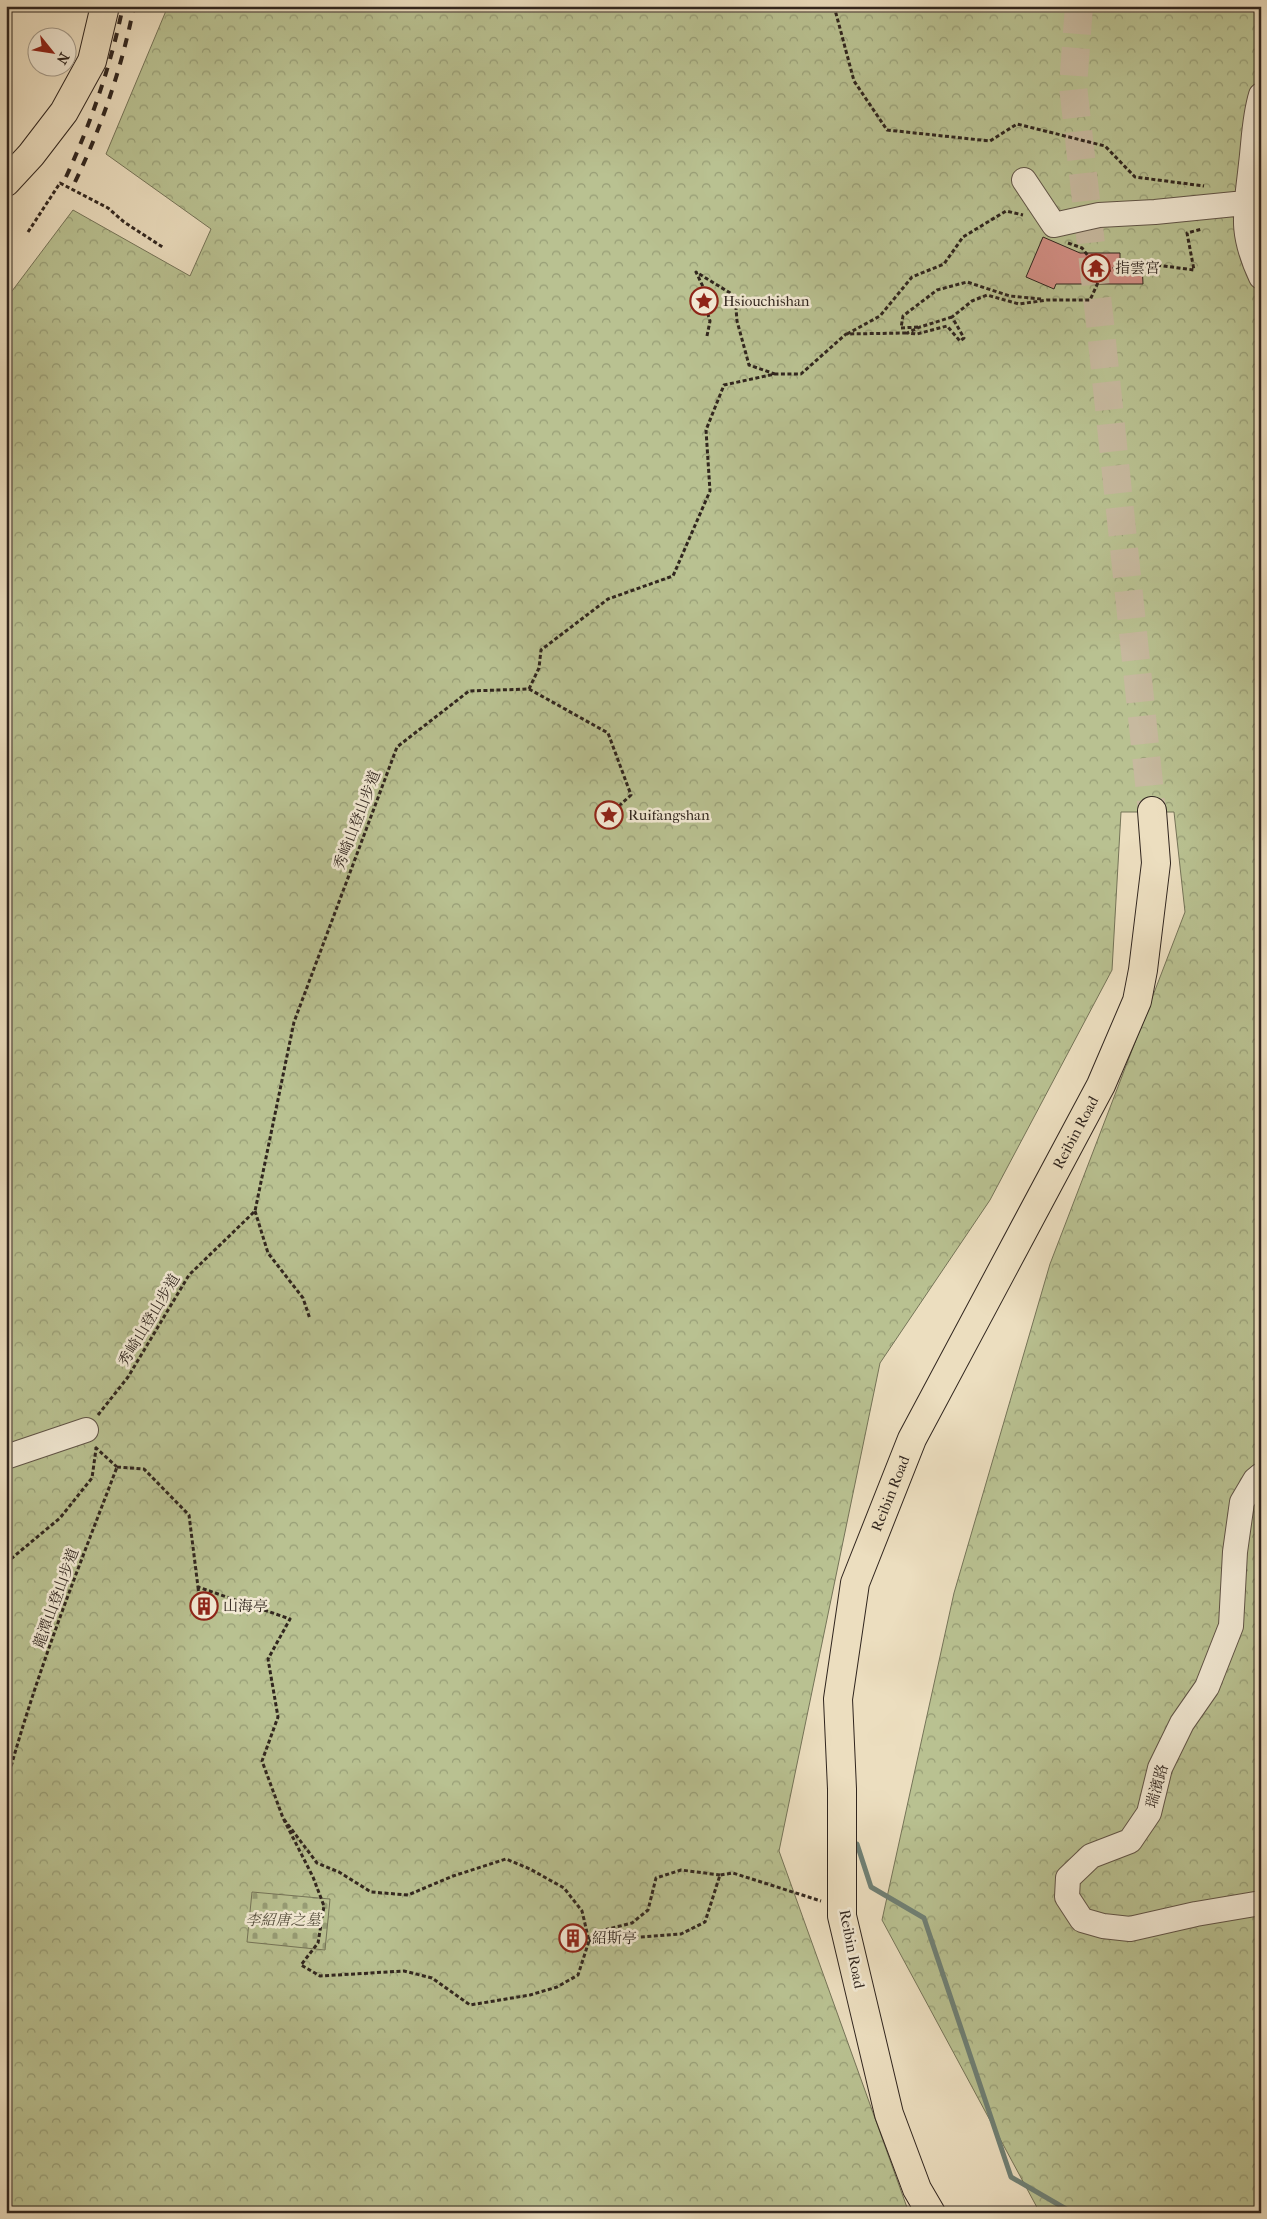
<svg xmlns="http://www.w3.org/2000/svg" width="1267" height="2219" font-family="'IM FELL French Canon','Noto Serif TC',serif">
	<defs>
		<pattern id="forest-crowns" width="20" height="18" patternUnits="userSpaceOnUse" patternTransform="scale(1.25)"><rect width="20" height="18" fill="#b9c191"/><path d="M2 6a3 3 0 1 1 6 0M12 15a3 3 0 1 1 6 0" fill="none" stroke="#979d76"/></pattern>
		<pattern id="cemetery-stones" width="16" height="16" patternUnits="userSpaceOnUse" patternTransform="scale(1.25)"><rect width="16" height="16" fill="#b9c191"/><path d="M2 7V4a2 2 0 0 1 4 0v3zM10 15v-3a2 2 0 0 1 4 0v3z" fill="#979d76"/></pattern>
	</defs>
	<rect width="100%" height="100%" fill="#ecdebf"/>
	<filter id="stains"><feTurbulence type="fractalNoise" baseFrequency=".004" numOctaves="4"/><feColorMatrix values="0 0 0 0 .2 0 0 0 0 .09 0 0 0 0 .02 0 0 0 .5 -.17"/></filter>
	<radialGradient id="worn" r=".72"><stop offset=".6" stop-color="#630" stop-opacity="0"/><stop offset="1" stop-color="#630" stop-opacity=".3"/></radialGradient>
	<path fill="url(#forest-crowns)" stroke="#757458" d="M 168,6 L 1261,6 L 1261,2213 L 1040,2213 L 882,1920 L 954,1593 L 1050,1264 L 1185,912 L 1174,812 L 1121,812 L 1112,970 L 990,1200 L 880,1363 L 779,1851 L 909,2213 L 6,2213 L 6,299 L 73,210 L 190,276 L 211,229 L 106,154 Z"/>
	<path fill="url(#cemetery-stones)" stroke="#757458" d="M 252,1892 L 330,1899 L 325,1950 L 247,1942 Z"/>
	<g fill="none" stroke-linecap="round" stroke-linejoin="round">
		<path stroke="#6f8075" stroke-width="5" d="M 857,1844 L 871,1887 L 924,1918 L 1011,2177 L 1073,2213"/>
	</g>
	<path fill="#d28e84" stroke="#31261f" d="M 1043,237 L 1080,253 L 1120,253 L 1120,264 L 1142,263 L 1143,284 L 1056,284 L 1054,289 L 1026,277 Z
		M 199,1597 L 213,1602 L 209,1614 L 195,1610 Z
		M566 1939a7 7 0 1 1 14 0a7 7 0 1 1-14 0Z"/>
	<g fill="none" stroke-linecap="round" stroke-linejoin="round">
		<path stroke="#c7b99f" stroke-width="28" stroke-dasharray="28 14" stroke-linecap="butt" d="M 1079,6 L 1073,86 L 1100,323 L 1152,811"/>
		<g stroke="#605447" stroke-width="26">
			<path id="minor" d="M 1261,95 C 1254,118 1254,140 1251,164 C 1246,212 1239,230 1261,277
				M 1024,180 L 1054,225 L 1099,215 L 1155,212 L 1245,203
				M 6,1457 L 86,1430
				M 1261,1475 L 1255,1480 L 1242,1502 L 1235,1552 L 1231,1626 L 1207,1687 L 1182,1723 L 1160,1768 L 1149,1813 L 1130,1841 L 1091,1856 L 1068,1878 L 1067,1897 L 1082,1920 L 1103,1926 L 1130,1929 L 1196,1914 L 1261,1903"/>
		</g>
		<g stroke="#31261f" stroke-width="30">
			<g id="major">
				<path d="M 6,182 L 31,155 L 64,112 L 92,61 L 105,6"/>
				<path id="s1" d="M 931,2213 L 917,2189 L 889,2114 L 842,1916 L 842,1789 L 838,1699 L 855,1583 L 912,1439 L 1101,1085 L 1137,1001 L 1143,970 L 1156,863 L 1152,811"/>
			</g>
		</g>
		<path stroke="#31261f" stroke-width="3" stroke-dasharray="4 2.5" stroke-linecap="butt" d="M 834,6 L 854,81 L 887,130 L 990,141 L 1017,124 L 1105,146 L 1135,177 L 1204,186
			M 28,232 L 60,183 L 108,208 L 124,222 L 164,248
			M 1068,243 L 1082,248 L 1102,274
			M 952,317 L 920,327 L 907,333 L 917,334 L 947,326 L 960,341 L 964,338 L 952,317 L 972,301 L 987,295 L 1019,304 L 1047,300 L 1090,300 L 1102,274 L 1123,264 L 1142,263 L 1194,270 L 1187,233 L 1202,229
			M 918,327 L 901,328 L 903,316 L 937,290 L 967,282 L 1010,296 L 1041,299
			M 847,334 L 880,316 L 912,277 L 944,264 L 963,237 L 1006,211 L 1023,215
			M 707,336 L 710,321 L 704,301 L 706,293 L 696,272 L 735,296 L 737,321 L 749,365 L 775,374
			M 529,689 L 608,733 L 631,795 L 620,805 L 620,813
			M 255,1211 L 268,1253 L 303,1298 L 310,1319
			M 98,1415 L 128,1377 L 189,1275 L 255,1211 L 294,1022 L 397,747 L 469,691 L 529,689 L 539,668 L 541,650 L 608,599 L 673,576 L 710,491 L 706,430 L 724,385 L 775,374 L 801,374 L 846,334 L 907,333
			M 95,1447 L 117,1467
			M 117,1467 L 144,1469 L 189,1515 L 198,1587 L 290,1619 L 268,1659 L 278,1717 L 262,1761 L 283,1818 L 313,1877 L 324,1906 L 318,1943 L 301,1965 L 320,1976 L 404,1971 L 432,1978 L 470,2005 L 530,1995 L 557,1987 L 578,1975 L 589,1941 L 582,1911 L 564,1888 L 530,1869 L 506,1859 L 453,1876 L 408,1895 L 371,1892 L 339,1872 L 317,1863 L 283,1818
			M 6,1563 L 60,1518 L 92,1478 L 96,1449
			M 198,1587 L 199,1597
			M 6,1785 C 35,1676 77,1572 117,1467
			M 589,1940 L 600,1931 L 632,1923 L 648,1910 L 656,1878 L 681,1870 L 720,1875
			M 589,1941 L 681,1934 L 705,1922 L 720,1875 L 733,1873 L 821,1901"/>
		<use href="#minor" stroke="#f3ead5" stroke-width="24"/>
		<use href="#major" stroke="#ecdebf" stroke-width="28"/>
		<path stroke="#31261f" stroke-width="4" stroke-dasharray="9 9" stroke-linecap="butt" d="M 66,177 C 91,123 111,65 123,6
			M 75,182 C 102,126 122,67 134,6"/>
	</g>
	<defs>
		<g id="temple-ring" transform="scale(1.4375)"><circle r="9.5" fill="#f3ead5" stroke="#8f2418" stroke-width="1.5"/><path d="M0-6L5-2H3V0L6.5 2.5H4V6H1.5V3h-3V6H-4V2.5H-6.5L-3 0V-2H-5Z" fill="#8f2418"/></g>
		<g id="sight-ring" transform="scale(1.4375)"><circle r="9.5" fill="#f3ead5" stroke="#8f2418" stroke-width="1.5"/><path d="M0-6L1.8-2.2L6-1.7L2.9 1.2L3.7 5.4L0 3.3L-3.7 5.4L-2.9 1.2L-6-1.7L-1.8-2.2Z" fill="#8f2418"/></g>
		<g id="building-ring" transform="scale(1.4375)"><circle r="9.5" fill="#f3ead5" stroke="#8f2418" stroke-width="1.5"/><path d="M-4-6H4V6H1V3H-1V6H-4ZM-2.5-4.3h1.7v1.8h-1.7ZM.8-4.3h1.7v1.8H.8ZM-2.5-1h1.7V.8h-1.7ZM.8-1h1.7V.8H.8Z" fill="#8f2418"/></g>
	</defs>
	<g fill-rule="evenodd">
		<use href="#temple-ring" x="1096" y="268"/>
		<use href="#sight-ring" x="704" y="301"/>
		<use href="#sight-ring" x="609" y="815"/>
		<use href="#building-ring" x="204" y="1606"/>
		<use href="#building-ring" x="573" y="1938"/>
	</g>
	<g text-anchor="middle" dominant-baseline="central" stroke-width="5" stroke-linejoin="round" paint-order="stroke">
		<g font-size="15" fill="#31261f" stroke="#f3ead5" text-anchor="start">
			<text x="1115" y="268">指雲宮</text>
			<text x="723" y="301">Hsiouchishan</text>
			<text x="628" y="815">Ruifangshan</text>
			<text x="223" y="1606">山海亭</text>
			<text x="592" y="1938">紹斯亭</text>
		</g>
		<g font-size="15" fill="#31261f" stroke="#f3ead5">
			<text transform="translate(357 820) rotate(-69)">秀崎山登山步道</text>
			<text stroke="none"><textPath href="#s1" startOffset="1148">Reibin Road</textPath></text>
			<text transform="translate(149 1320) rotate(-59)">秀崎山登山步道</text>
			<text stroke="none"><textPath href="#s1" startOffset="742">Reibin Road</textPath></text>
			<text transform="translate(56 1598) rotate(-70)">龍潭山登山步道</text>
			<text transform="translate(1157 1786) rotate(-74)">瑞濱路</text>
			<text transform="translate(852 1949) rotate(79)">Reibin Road</text>
		</g>
		<g font-size="15" font-style="italic" fill="#534d3c" stroke="#f3ead5">
			<text x="283" y="1920">李紹唐之墓</text>
		</g>
	</g>
	<rect width="1267" height="2219" fill="none" stroke="#ecdebf" stroke-width="25"/>
	<rect x="8" y="8" width="1252" height="2204" fill="none" stroke="#31261f" stroke-width="2.5"/>
	<rect x="12" y="12" width="1242" height="2194" fill="none" stroke="#31261f"/>
	<g transform="translate(52 52) rotate(120)"><circle r="24" fill="#f3ead5" stroke="#a59c8c"/>
	<path d="M0-4L9 19L0 12L-9 19Z" fill="#8f2418"/>
	<text y="-8" font-size="14" font-weight="bold" text-anchor="middle" fill="#31261f">N</text>
	</g>
	<rect width="100%" height="100%" filter="url(#stains)"/>
	<rect width="100%" height="100%" fill="url(#worn)"/>
</svg>
